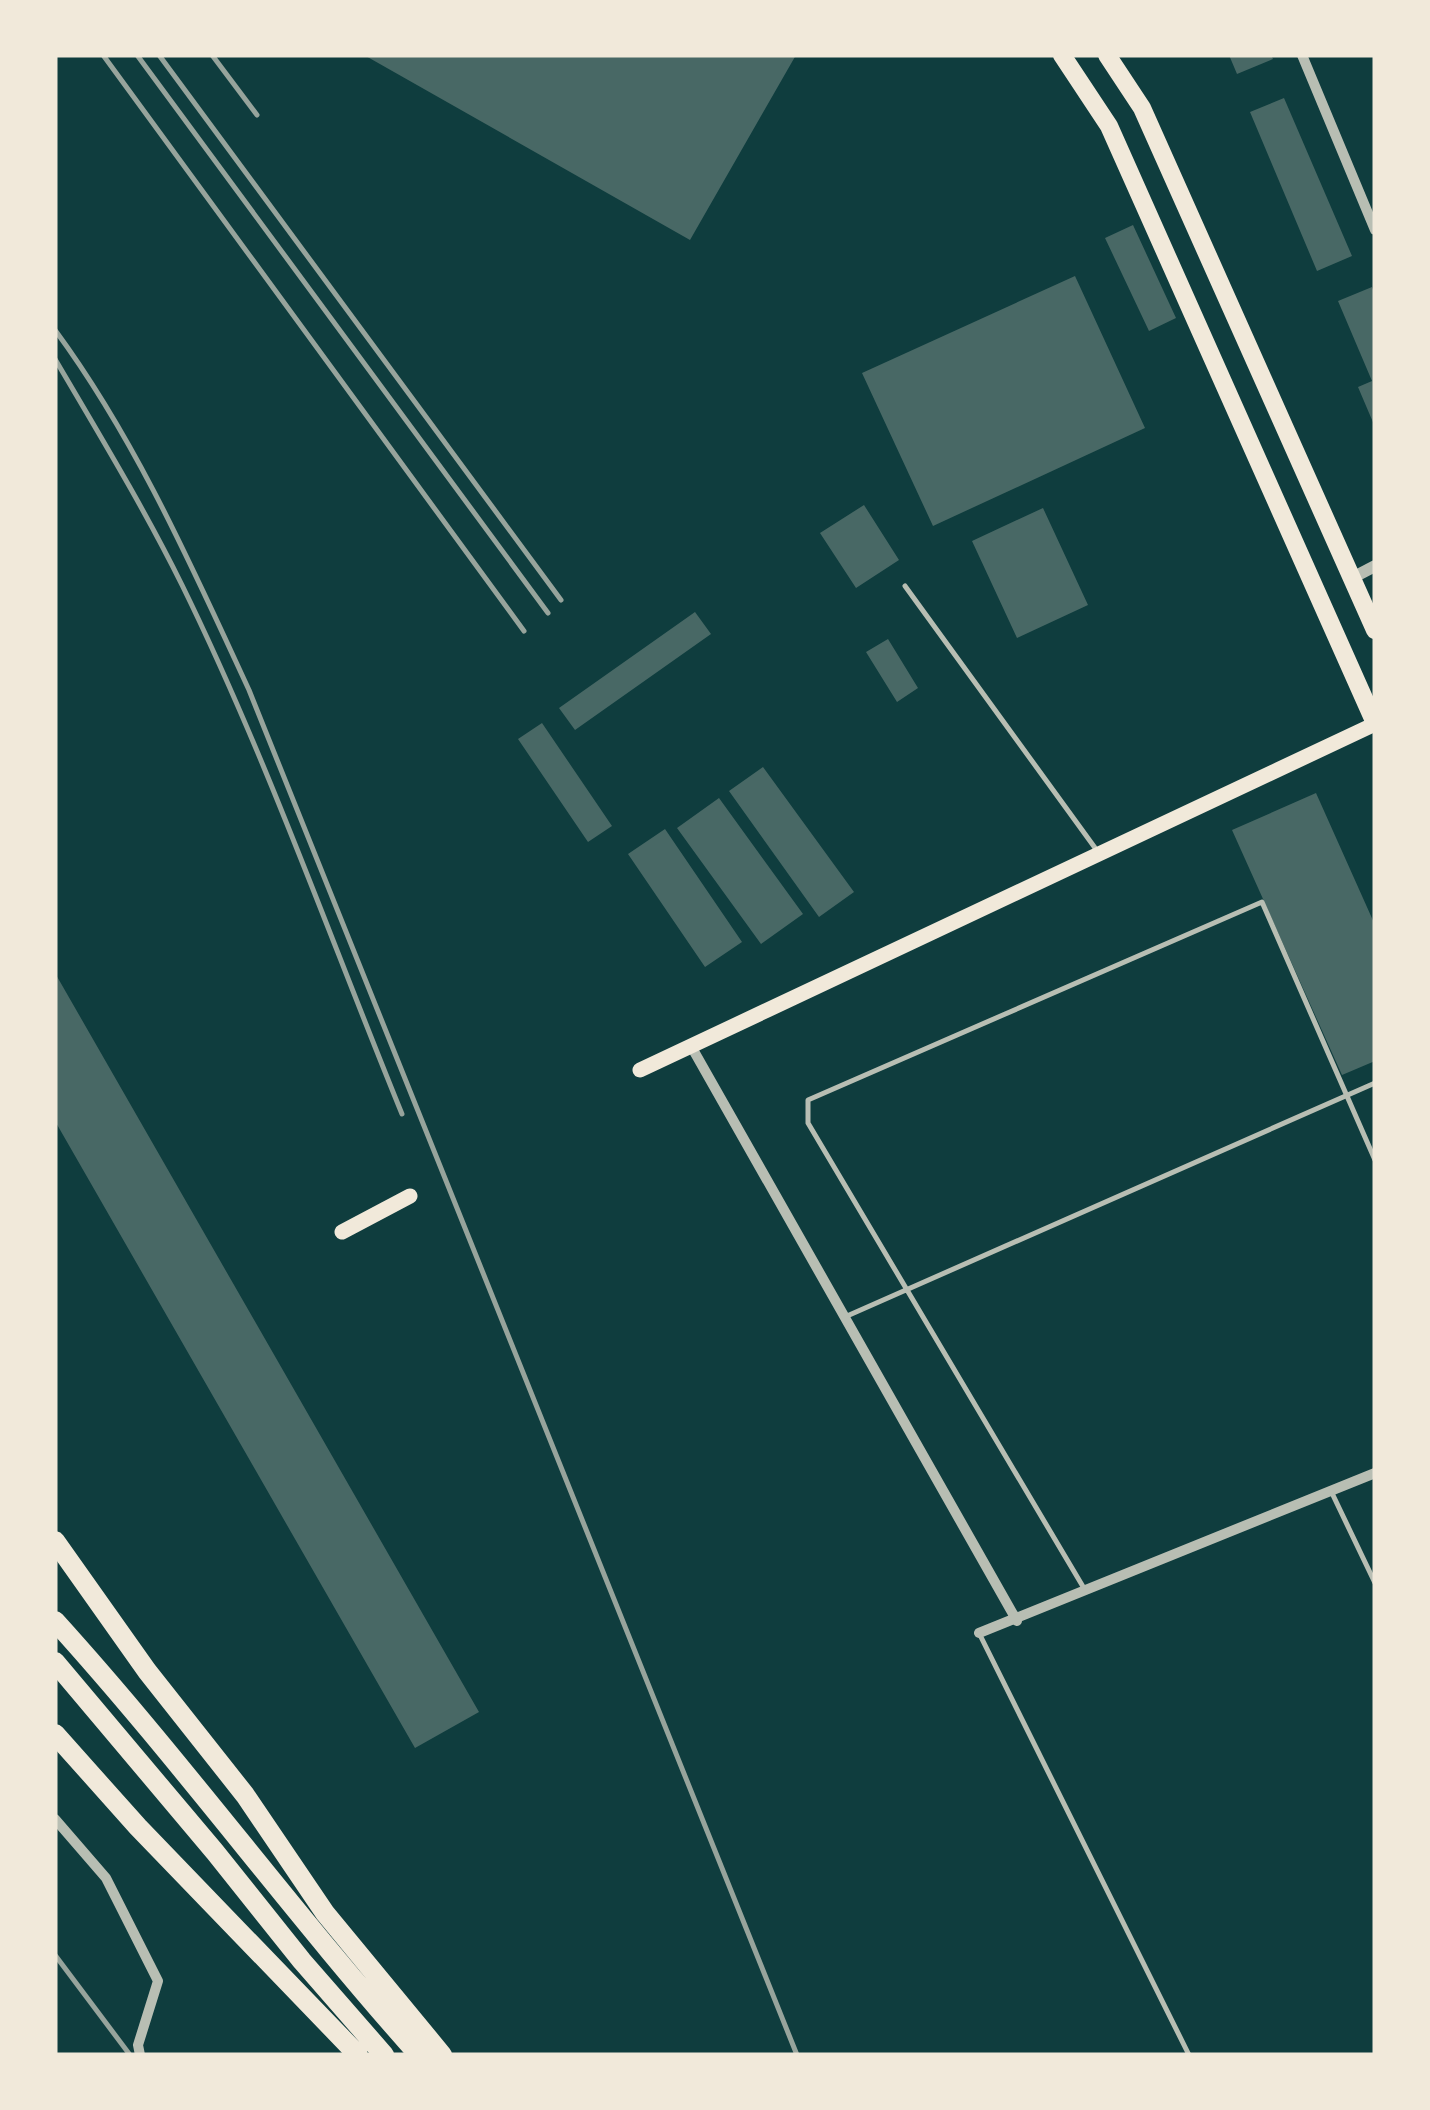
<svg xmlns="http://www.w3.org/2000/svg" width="1430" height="2110" font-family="Roboto,sans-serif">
	<rect width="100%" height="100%" fill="#0f3d3e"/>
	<path fill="#486865" d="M 364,55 L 796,55 L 690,240 Z
		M 1229,55 L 1271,55 L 1273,59 L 1237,74 Z
		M 1284,98 L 1352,256 L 1317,271 L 1250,112 Z
		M 1133,225 L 1176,318 L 1149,331 L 1105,238 Z
		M 1075,276 L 1145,428 L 933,526 L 862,373 Z
		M 1372,287 L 1375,295 L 1375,427 L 1358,387 L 1372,381 L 1338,301 Z
		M 864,505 L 899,560 L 856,588 L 820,533 Z
		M 1043,508 L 1088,605 L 1017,638 L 972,541 Z
		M 695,612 L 711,634 L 575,730 L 559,708 Z
		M 888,639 L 918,688 L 897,702 L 866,652 Z
		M 542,723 L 612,826 L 588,842 L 518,739 Z
		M 763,767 L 854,892 L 819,917 L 729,791 Z
		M 1316,793 L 1375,925 L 1375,1061 L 1342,1075 L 1232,830 Z
		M 719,798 L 803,914 L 761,944 L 677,828 Z
		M 665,829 L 742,942 L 705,967 L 628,854 Z
		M 55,973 L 479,1712 L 415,1748 L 55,1121 Z"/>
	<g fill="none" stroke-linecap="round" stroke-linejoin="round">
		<path stroke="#b8beb3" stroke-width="5" d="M 905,586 L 1098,852
			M 847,1316 L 1375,1083
			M 1331,1491 L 1375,1583
			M 1085,1590 L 808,1123 L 808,1100 L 1262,902 L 1375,1160
			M 979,1633 L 1189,2055"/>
		<path stroke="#b8beb3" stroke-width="10" d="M 1302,55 L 1375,230
			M 691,1046 L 1017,1621
			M 979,1633 L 1375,1473
			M 55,1819 L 106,1878 L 158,1981 L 138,2045 L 140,2055"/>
		<path stroke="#b8beb3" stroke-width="12" d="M 1352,578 L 1375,566"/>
		<path stroke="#f1e9da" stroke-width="15" d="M 640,1070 L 1375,724
			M 342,1232 L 410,1196"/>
		<path stroke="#f1e9da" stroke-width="18" d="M 1062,55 L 1109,126 L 1375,723
			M 1107,55 L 1142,108 L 1375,630"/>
		<path stroke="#f1e9da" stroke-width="20" d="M 55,1541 L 147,1671 L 245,1795 L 325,1913 L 442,2055
			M 55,1621 C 182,1761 293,1914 419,2055
			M 55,1662 L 215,1852 L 302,1961 L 384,2055
			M 55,1734 L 138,1827 L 358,2055"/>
		<path stroke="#97a49c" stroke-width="5" d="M 103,55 L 524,631
			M 137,55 L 548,613
			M 159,55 L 561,600
			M 212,55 L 257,115
			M 55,330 C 136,440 192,567 249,690 L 797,2055
			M 55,359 C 99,434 144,508 182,585 C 266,756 330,938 402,1114
			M 55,1955 L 130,2055"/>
	</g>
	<rect width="1430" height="2110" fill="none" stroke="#f1e9da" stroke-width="115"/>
</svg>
